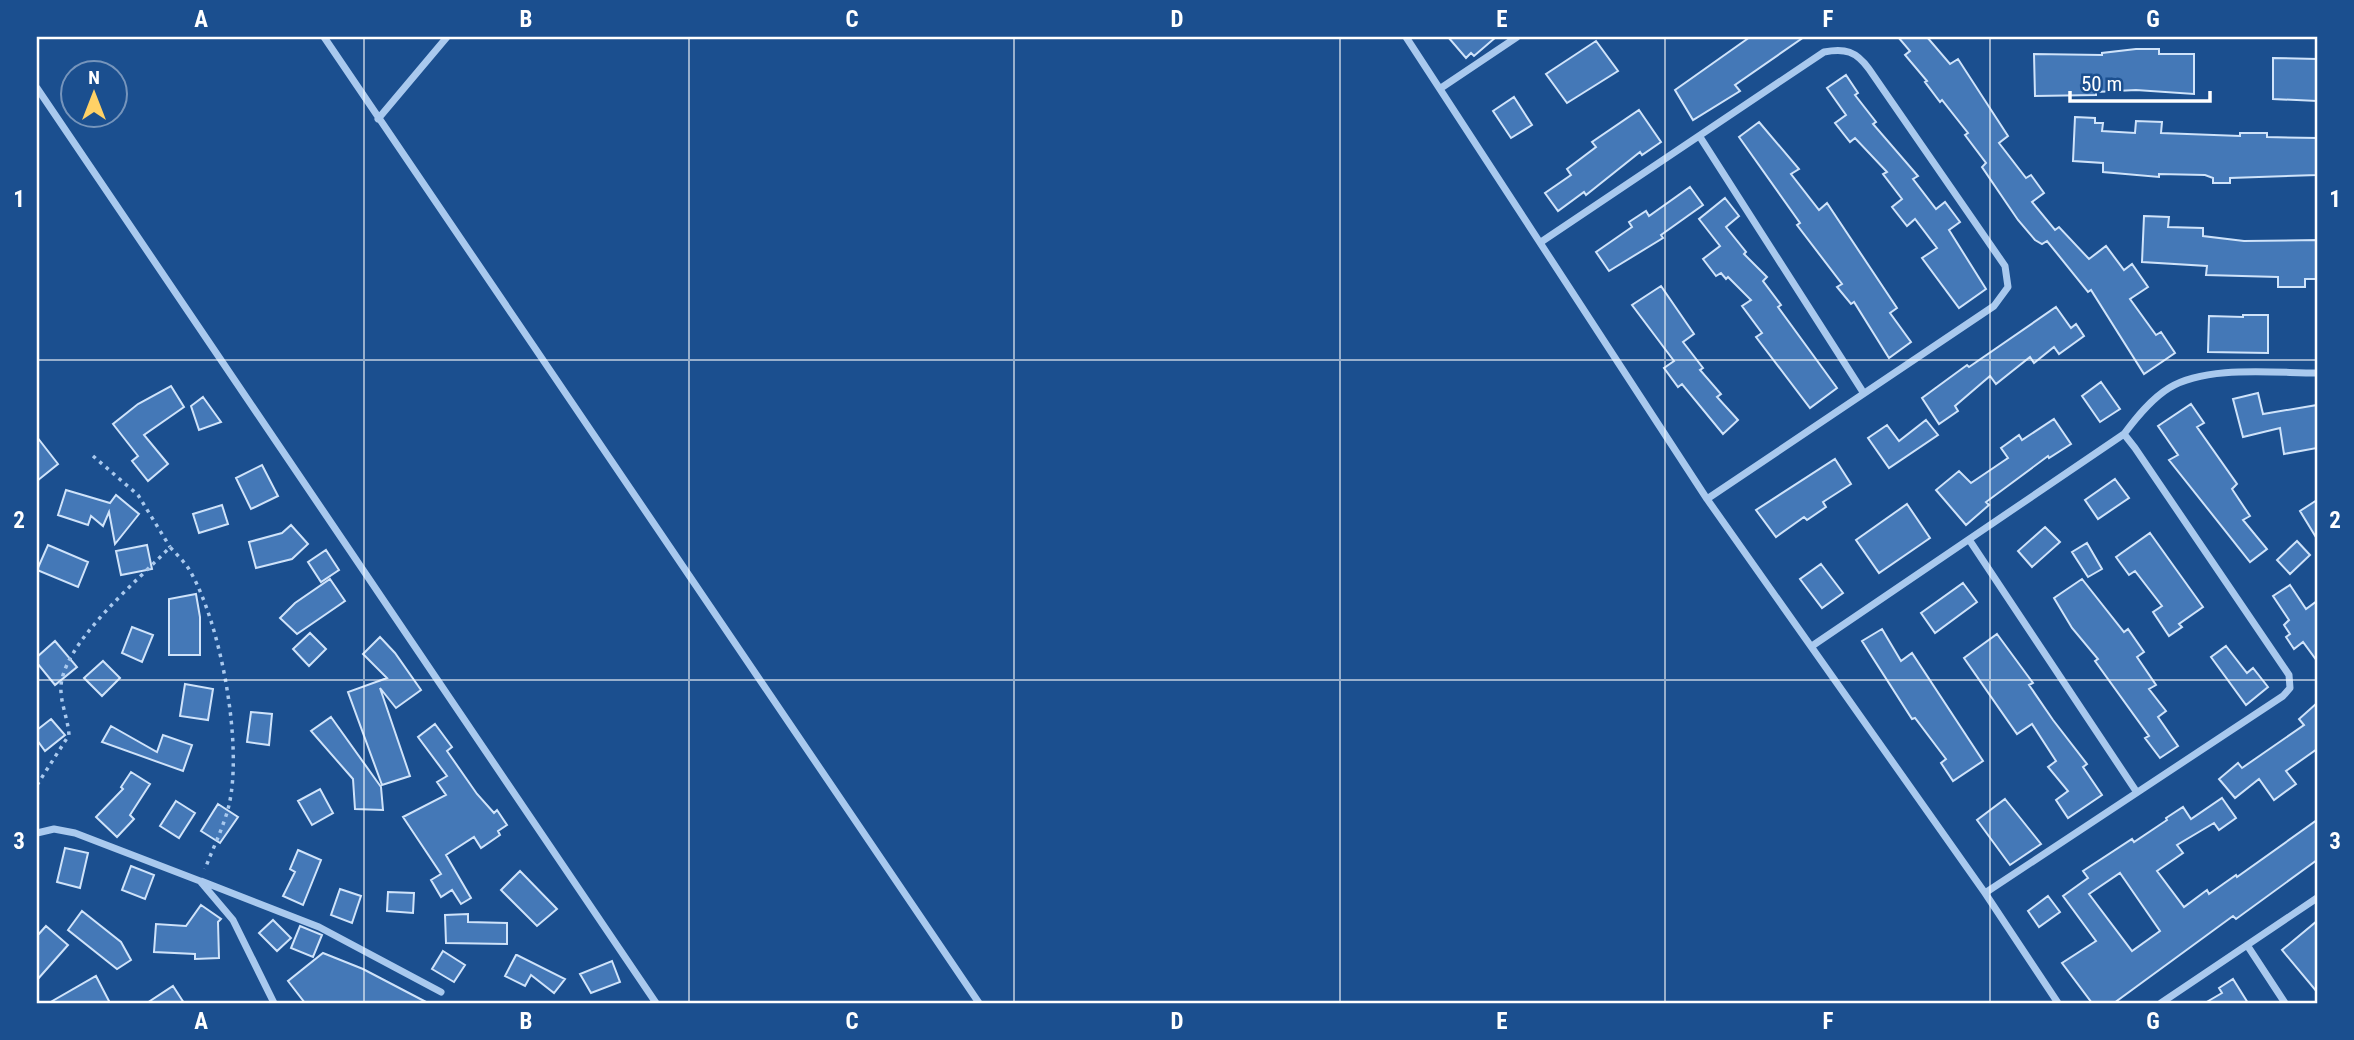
<svg xmlns="http://www.w3.org/2000/svg" width="2354" height="1040" font-family="'Roboto Condensed',sans-serif">
	<rect width="100%" height="100%" fill="#1b4f8f"/>
	<path fill="#4478b7" stroke="#cfe3fa" stroke-width="2" fill-rule="evenodd" d="M 1448,37 L 1496,37 L 1474,56 L 1471,53 L 1466,58 Z
		M 1750,37 L 1804,37 L 1735,85 L 1740,91 L 1693,120 L 1675,90 Z
		M 1898,37 L 1927,37 L 1950,64 L 1958,59 L 2008,136 L 1999,143 L 2026,178 L 2031,175 L 2044,193 L 2032,202 L 2055,230 L 2059,227 L 2089,259 L 2106,246 L 2124,270 L 2132,264 L 2148,287 L 2130,299 L 2156,335 L 2161,332 L 2175,353 L 2144,374 L 2091,290 L 2088,292 L 2047,241 L 2042,244 L 2035,240 L 2018,220 L 1982,167 L 1986,163 L 1965,135 L 1968,133 L 1942,100 L 1940,102 L 1925,82 L 1927,81 L 1905,55 L 1910,51 Z
		M 1596,41 L 1618,71 L 1567,103 L 1546,74 Z
		M 2136,49 L 2159,49 L 2159,54 L 2194,54 L 2194,94 L 2136,90 L 2096,92 L 2096,95 L 2035,96 L 2034,54 L 2102,55 L 2102,53 Z
		M 2273,58 L 2317,59 L 2317,101 L 2273,99 Z
		M 1846,75 L 1858,93 L 1855,95 L 1876,122 L 1873,124 L 1918,176 L 1913,179 L 1936,209 L 1945,202 L 1960,222 L 1949,230 L 1986,289 L 1959,308 L 1922,258 L 1937,248 L 1915,219 L 1907,226 L 1892,207 L 1902,199 L 1883,174 L 1887,172 L 1855,138 L 1850,142 L 1835,123 L 1846,115 L 1827,88 Z
		M 1514,97 L 1532,125 L 1511,138 L 1493,111 Z
		M 1639,110 L 1661,142 L 1642,155 L 1640,152 L 1586,195 L 1584,192 L 1558,211 L 1545,193 L 1571,175 L 1567,169 L 1596,147 L 1592,142 Z
		M 2075,117 L 2095,118 L 2095,123 L 2103,123 L 2102,131 L 2135,133 L 2136,121 L 2162,122 L 2161,133 L 2240,136 L 2240,133 L 2267,133 L 2267,137 L 2317,138 L 2317,175 L 2230,178 L 2230,183 L 2213,183 L 2213,178 L 2205,175 L 2159,174 L 2159,177 L 2103,172 L 2103,163 L 2073,161 Z
		M 1759,122 L 1799,169 L 1791,174 L 1819,210 L 1827,203 L 1897,308 L 1890,313 L 1911,342 L 1889,358 L 1854,302 L 1851,304 L 1837,287 L 1842,284 L 1797,225 L 1800,223 L 1739,137 Z
		M 1690,187 L 1703,205 L 1661,235 L 1663,238 L 1609,271 L 1596,252 L 1632,227 L 1629,222 L 1646,211 L 1649,216 Z
		M 1725,198 L 1739,216 L 1726,227 L 1746,252 L 1744,254 L 1767,277 L 1763,281 L 1781,305 L 1778,307 L 1837,388 L 1810,408 L 1756,337 L 1762,333 L 1742,306 L 1751,300 L 1728,277 L 1726,279 L 1721,273 L 1716,276 L 1703,259 L 1720,246 L 1699,219 Z
		M 2144,216 L 2169,217 L 2168,227 L 2203,228 L 2203,236 L 2244,241 L 2317,240 L 2317,279 L 2305,279 L 2305,287 L 2278,287 L 2278,277 L 2206,275 L 2207,266 L 2142,262 Z
		M 1661,286 L 1694,334 L 1683,342 L 1703,368 L 1700,370 L 1721,394 L 1717,397 L 1738,420 L 1723,434 L 1682,384 L 1678,387 L 1664,368 L 1674,361 L 1632,305 Z
		M 2056,307 L 2071,328 L 2076,324 L 2084,336 L 2059,354 L 2054,347 L 2034,363 L 2030,357 L 1996,384 L 1990,376 L 1955,406 L 1958,411 L 1939,424 L 1922,398 L 1967,365 L 1969,367 Z
		M 2243,315 L 2268,315 L 2268,353 L 2208,352 L 2209,316 L 2243,317 Z
		M 2101,382 L 2120,409 L 2100,422 L 2082,396 Z
		M 171,386 L 184,407 L 144,435 L 168,464 L 148,481 L 132,461 L 138,456 L 113,424 L 138,404 Z
		M 2258,393 L 2263,414 L 2317,405 L 2317,448 L 2284,454 L 2280,428 L 2243,437 L 2233,399 Z
		M 203,397 L 221,422 L 199,430 L 191,406 Z
		M 2191,404 L 2204,423 L 2197,427 L 2237,484 L 2232,489 L 2250,516 L 2243,520 L 2267,549 L 2250,562 L 2169,460 L 2178,455 L 2158,426 Z
		M 2054,419 L 2071,444 L 2049,458 L 2048,456 L 1986,502 L 1989,505 L 1966,525 L 1936,490 L 1959,471 L 1971,483 L 2008,458 L 2001,448 L 2019,435 L 2022,440 Z
		M 1926,420 L 1938,435 L 1889,468 L 1868,438 L 1887,425 L 1899,441 Z
		M 37,437 L 58,464 L 37,481 Z
		M 1835,459 L 1851,484 L 1823,502 L 1826,507 L 1807,520 L 1804,517 L 1776,537 L 1756,510 Z
		M 262,465 L 278,496 L 251,509 L 236,478 Z
		M 2115,479 L 2129,498 L 2098,519 L 2085,500 Z
		M 66,490 L 110,503 L 116,495 L 139,514 L 115,544 L 109,512 L 103,526 L 91,516 L 88,525 L 58,515 Z
		M 2317,500 L 2317,539 L 2300,511 Z
		M 1907,504 L 1930,538 L 1879,573 L 1856,540 Z
		M 222,505 L 228,524 L 199,533 L 193,514 Z
		M 291,525 L 308,544 L 292,559 L 256,568 L 249,542 L 282,533 Z
		M 2045,527 L 2060,542 L 2032,567 L 2018,551 Z
		M 2150,533 L 2203,607 L 2179,624 L 2182,627 L 2169,636 L 2153,612 L 2162,606 L 2135,571 L 2129,575 L 2116,557 Z
		M 2297,541 L 2310,555 L 2290,574 L 2277,560 Z
		M 2087,543 L 2102,569 L 2088,577 L 2072,552 Z
		M 48,545 L 88,562 L 78,587 L 37,570 Z
		M 147,545 L 152,569 L 121,575 L 116,551 Z
		M 326,550 L 339,570 L 321,582 L 308,562 Z
		M 1821,564 L 1843,593 L 1822,608 L 1800,579 Z
		M 330,579 L 345,601 L 297,634 L 280,618 L 295,603 Z
		M 2082,579 L 2124,632 L 2128,629 L 2144,652 L 2137,657 L 2156,685 L 2149,689 L 2166,711 L 2158,717 L 2178,746 L 2160,758 L 2145,738 L 2149,736 L 2095,661 L 2098,659 L 2072,628 L 2054,598 Z
		M 1963,583 L 1977,602 L 1935,633 L 1921,613 Z
		M 2290,585 L 2306,609 L 2317,601 L 2317,661 L 2303,642 L 2294,649 L 2286,637 L 2290,634 L 2284,625 L 2289,620 L 2273,596 Z
		M 196,594 L 200,617 L 200,655 L 169,655 L 169,599 Z
		M 132,627 L 153,635 L 142,662 L 122,653 Z
		M 1882,629 L 1901,661 L 1912,653 L 1983,761 L 1953,781 L 1941,763 L 1946,759 L 1915,718 L 1912,719 L 1862,641 Z
		M 310,633 L 326,649 L 309,666 L 293,649 Z
		M 1997,634 L 2033,683 L 2029,685 L 2053,720 L 2087,764 L 2083,767 L 2102,795 L 2068,818 L 2056,800 L 2068,791 L 2048,767 L 2056,761 L 2032,724 L 2017,734 L 1964,658 Z
		M 380,637 L 395,653 L 421,690 L 396,708 L 380,688 L 410,776 L 382,785 L 348,692 L 387,678 L 363,654 Z
		M 55,641 L 77,667 L 55,685 L 37,663 L 37,657 Z
		M 2226,646 L 2247,673 L 2253,668 L 2268,687 L 2246,705 L 2211,657 Z
		M 103,661 L 120,678 L 102,696 L 84,678 Z
		M 185,684 L 213,689 L 208,720 L 180,716 Z
		M 2317,703 L 2317,749 L 2286,771 L 2296,784 L 2274,800 L 2259,779 L 2235,798 L 2219,779 L 2238,763 L 2242,768 L 2304,725 L 2299,719 Z
		M 251,712 L 272,714 L 269,745 L 247,742 Z
		M 331,717 L 381,787 L 383,810 L 355,809 L 353,779 L 311,731 Z
		M 51,719 L 65,735 L 45,751 L 37,740 L 37,730 Z
		M 435,724 L 452,747 L 447,751 L 477,794 L 494,813 L 497,810 L 507,825 L 498,831 L 500,835 L 481,848 L 474,837 L 446,855 L 471,898 L 461,904 L 452,890 L 441,897 L 431,880 L 441,874 L 403,817 L 446,795 L 437,782 L 447,776 L 418,737 Z
		M 111,726 L 157,752 L 163,735 L 192,745 L 183,771 L 102,742 Z
		M 131,772 L 150,784 L 130,815 L 134,819 L 117,837 L 96,817 L 123,789 L 121,787 Z
		M 320,789 L 333,813 L 312,825 L 298,801 Z
		M 2222,798 L 2236,818 L 2219,830 L 2214,823 L 2177,845 L 2183,853 L 2157,871 L 2184,907 L 2207,890 L 2209,894 L 2236,875 L 2237,877 L 2317,820 L 2317,860 L 2236,919 L 2233,916 L 2114,1003 L 2092,1003 L 2062,963 L 2096,941 L 2063,896 L 2088,878 L 2083,871 L 2132,839 L 2134,842 L 2167,820 L 2166,818 L 2183,807 L 2191,819 ZM 2120,873 L 2160,931 L 2132,951 L 2089,894 Z
		M 2005,799 L 2041,844 L 2010,865 L 1977,820 Z
		M 176,801 L 195,813 L 179,838 L 160,826 Z
		M 218,804 L 238,817 L 220,843 L 201,831 Z
		M 65,848 L 88,853 L 80,888 L 57,882 Z
		M 298,850 L 321,860 L 303,905 L 283,896 L 295,872 L 290,869 Z
		M 131,866 L 154,875 L 145,899 L 122,890 Z
		M 520,871 L 557,909 L 537,926 L 501,890 Z
		M 340,889 L 361,896 L 352,923 L 331,915 Z
		M 388,892 L 414,893 L 413,913 L 387,911 Z
		M 2048,896 L 2060,912 L 2039,927 L 2028,911 Z
		M 201,905 L 221,919 L 218,922 L 219,958 L 195,959 L 195,954 L 154,952 L 156,924 L 186,926 Z
		M 82,911 L 121,942 L 131,960 L 117,969 L 68,930 Z
		M 468,914 L 468,922 L 507,923 L 507,944 L 446,943 L 445,915 Z
		M 273,920 L 291,938 L 277,951 L 259,933 Z
		M 2317,921 L 2317,992 L 2282,950 Z
		M 46,926 L 68,945 L 37,980 L 37,936 Z
		M 300,926 L 322,935 L 313,957 L 291,948 Z
		M 443,951 L 465,965 L 454,982 L 432,969 Z
		M 323,953 L 363,969 L 428,1003 L 305,1003 L 288,981 Z
		M 516,955 L 517,955 L 565,979 L 554,993 L 531,975 L 525,986 L 505,976 Z
		M 612,961 L 620,982 L 591,993 L 580,974 Z
		M 96,976 L 110,1003 L 49,1003 Z
		M 2233,979 L 2248,1003 L 2205,1003 L 2222,993 L 2219,988 Z
		M 173,986 L 184,1003 L 147,1003 Z"/>
	<g fill="none" stroke-linecap="round" stroke-linejoin="round">
		<path stroke="#a9c9ee" stroke-width="3.5" stroke-dasharray="3.5 5" stroke-linecap="butt" d="M 93,456 L 138,495 L 170,547
			M 37,785 L 69,735 C 68,720 62,707 61,692 C 57,647 140,579 170,547 C 177,555 185,562 190,571 C 221,624 243,745 229,805 C 224,826 213,848 205,869"/>
		<path stroke="#a9c9ee" stroke-width="7" d="M 324,37 L 979,1003
			M 1406,37 L 1707,499 L 1985,893 L 2058,1003
			M 37,88 L 656,1003
			M 1441,88 L 1517,37
			M 378,119 L 447,37
			M 1700,137 L 1863,392
			M 1541,242 L 1824,52 C 1845,48 1856,51 1869,69 L 2005,266 L 2008,287 L 1994,306 L 1707,499
			M 2124,434 C 2136,418 2151,399 2169,388 C 2206,365 2274,373 2317,373
			M 1970,541 L 2136,791
			M 1812,646 L 2124,434 L 2135,448 L 2289,675 L 2290,688 L 2283,696 L 1985,893
			M 37,833 L 54,829 L 75,833 L 200,881 L 233,920 L 274,1003
			M 201,881 L 319,927 L 441,992
			M 2247,945 L 2285,1003
			M 2161,1003 L 2317,898"/>
	</g>
	<path fill="none" stroke="#fff" stroke-width="2" stroke-opacity="0.55" d="M 364,37 L 364,1003M 689,37 L 689,1003M 1014,37 L 1014,1003M 1340,37 L 1340,1003M 1665,37 L 1665,1003M 1990,37 L 1990,1003M 37,360 L 2317,360M 37,680 L 2317,680"/>
	<rect width="2354" height="1040" fill="none" stroke="#1b4f8f" stroke-width="77"/>
	<g transform="translate(94 94)"><circle r="33" fill="#1b4f8f" stroke="#7695bc" stroke-width="2"/>
	<path d="M0-5L12 26L0 18L-12 26Z" fill="#ffd166"/>
	<text y="-10" font-size="19" font-weight="bold" text-anchor="middle" fill="#ffffff">N</text>
	</g>
	<path d="M2070 91v10h140v-10" fill="none" stroke="#ffffff" stroke-width="3.5"/>
	<text x="2081" y="91" font-size="21" fill="#ffffff" stroke="#1b4f8f" stroke-width="5" paint-order="stroke">50 m</text>
	<rect x="38" y="38" width="2278" height="964" fill="none" stroke="#fff" stroke-width="2.5"/>
	<g font-size="23" text-anchor="middle" font-weight="bold" fill="#fff">
		<text x="201" y="27">A</text>
		<text x="526" y="27">B</text>
		<text x="852" y="27">C</text>
		<text x="1177" y="27">D</text>
		<text x="1502" y="27">E</text>
		<text x="1828" y="27">F</text>
		<text x="2153" y="27">G</text>
		<text x="19" y="207">1</text>
		<text x="2335" y="207">1</text>
		<text x="19" y="528">2</text>
		<text x="2335" y="528">2</text>
		<text x="19" y="849">3</text>
		<text x="2335" y="849">3</text>
		<text x="201" y="1029">A</text>
		<text x="526" y="1029">B</text>
		<text x="852" y="1029">C</text>
		<text x="1177" y="1029">D</text>
		<text x="1502" y="1029">E</text>
		<text x="1828" y="1029">F</text>
		<text x="2153" y="1029">G</text>
	</g>
</svg>
